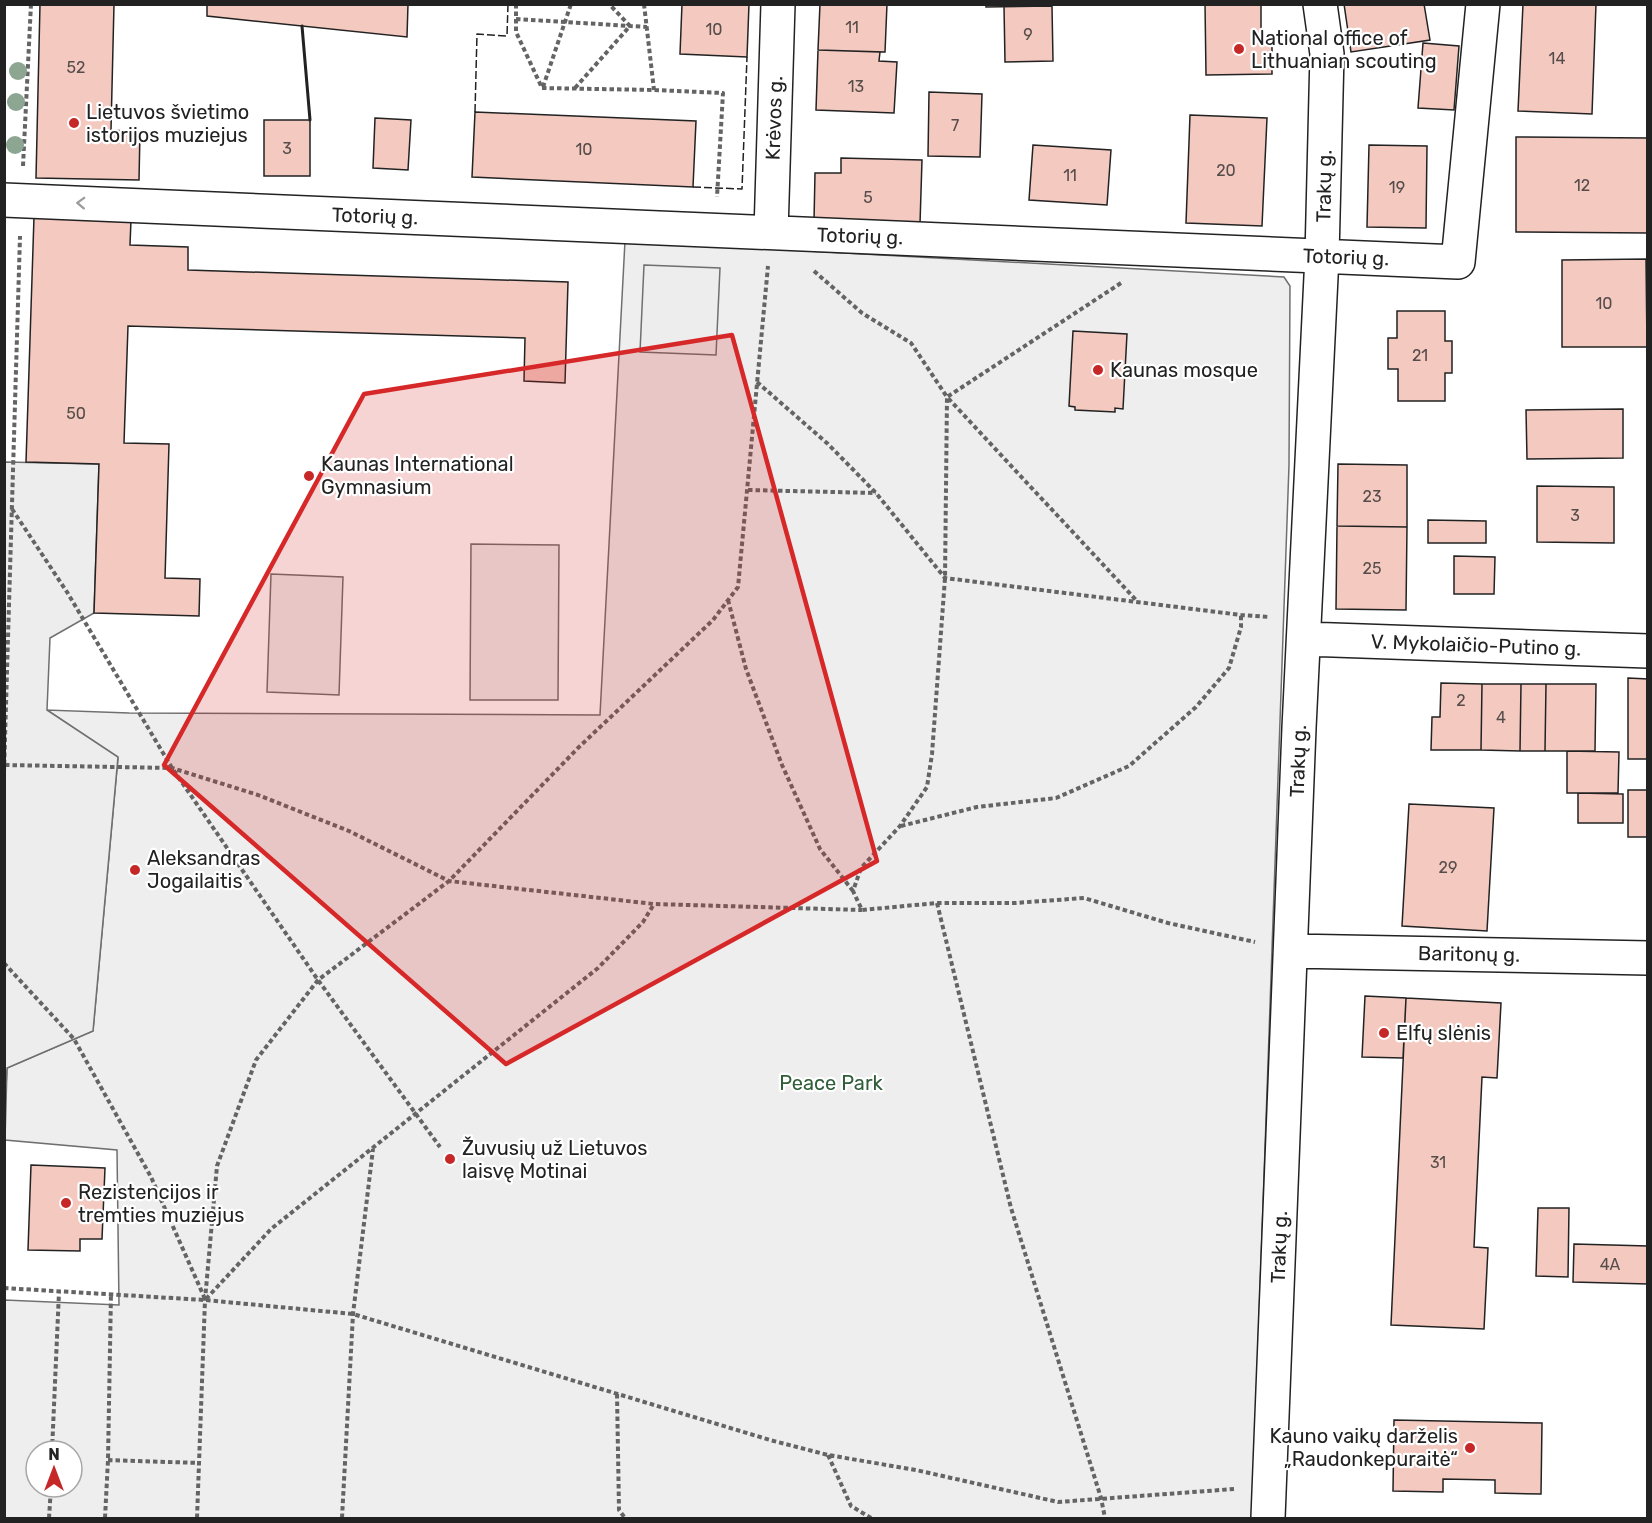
<svg xmlns="http://www.w3.org/2000/svg" width="1652" height="1523" font-family="Rubik,sans-serif">
	<rect width="100%" height="100%" fill="#fff"/>
	<path fill="#eee" stroke="#6f6f6f" stroke-width="1.5" fill-rule="evenodd" d="M 625,241 L 1284,277 L 1290,286 L 1289,465 L 1252,1518 L 5,1518 L 5,1300 L 119,1305 L 117,1150 L 5,1140 L 7,1068 L 93,1031 L 118,758 L 47,710 L 129,713 L 600,715 ZM 36,1451 L 72,1451 L 72,1487 L 36,1487 Z
		M 471,544 L 559,545 L 558,700 L 470,700 Z
		M 271,574 L 343,577 L 339,695 L 267,692 Z"/>
	<path fill="#ededed" stroke="#6f6f6f" stroke-width="1.5" d="M 644,265 L 720,268 L 716,355 L 640,352 Z
		M 5,462 L 99,464 L 94,613 L 50,638 L 47,710 L 118,757 L 93,1031 L 7,1068 L 5,1105 Z"/>
	<path fill="#f3c9c0" stroke="#222" stroke-width="1.5" d="M 40,4 L 114,4 L 111,130 L 140,132 L 139,180 L 36,178 Z
		M 207,4 L 408,4 L 407,37 L 207,16 Z
		M 682,4 L 749,4 L 747,57 L 680,54 Z
		M 820,4 L 887,4 L 885,52 L 818,50 Z
		M 986,4 L 1052,4 L 1052,6 L 986,7 Z
		M 1205,4 L 1261,4 L 1261,39 L 1272,39 L 1272,74 L 1206,75 Z
		M 1344,4 L 1424,4 L 1430,40 L 1351,52 Z
		M 1523,4 L 1596,4 L 1592,114 L 1518,111 Z
		M 1004,6 L 1052,6 L 1053,61 L 1005,62 Z
		M 1423,43 L 1459,46 L 1454,110 L 1418,108 Z
		M 818,50 L 880,52 L 879,61 L 897,62 L 894,113 L 816,110 Z
		M 929,92 L 982,94 L 980,157 L 928,156 Z
		M 475,112 L 696,121 L 693,187 L 472,177 Z
		M 1190,115 L 1267,118 L 1262,226 L 1186,223 Z
		M 375,118 L 411,120 L 408,170 L 373,168 Z
		M 264,120 L 310,120 L 310,176 L 264,176 Z
		M 1516,137 L 1648,138 L 1648,233 L 1516,232 Z
		M 1033,145 L 1111,150 L 1107,205 L 1029,200 Z
		M 1369,145 L 1427,146 L 1426,228 L 1367,227 Z
		M 841,158 L 922,160 L 920,224 L 814,221 L 815,173 L 841,173 Z
		M 34,217 L 131,220 L 130,245 L 188,247 L 188,270 L 568,282 L 565,383 L 524,381 L 525,338 L 128,326 L 124,443 L 169,444 L 165,578 L 200,579 L 199,616 L 94,613 L 99,464 L 26,462 Z
		M 1646,259 L 1647,347 L 1562,347 L 1562,260 Z
		M 1397,311 L 1445,311 L 1445,341 L 1452,341 L 1452,373 L 1445,373 L 1445,401 L 1398,401 L 1398,369 L 1388,369 L 1388,338 L 1397,338 Z
		M 1073,331 L 1127,334 L 1123,409 L 1115,408 L 1115,412 L 1075,410 L 1075,407 L 1069,406 Z
		M 1623,409 L 1623,458 L 1527,459 L 1526,410 Z
		M 1338,464 L 1407,465 L 1407,527 L 1337,526 Z
		M 1537,486 L 1614,487 L 1614,543 L 1537,542 Z
		M 1428,520 L 1486,521 L 1486,543 L 1428,543 Z
		M 1337,526 L 1407,527 L 1406,610 L 1336,609 Z
		M 1454,556 L 1495,557 L 1494,594 L 1454,594 Z
		M 1628,678 L 1648,679 L 1648,759 L 1628,759 Z
		M 1441,683 L 1482,684 L 1481,750 L 1431,750 L 1432,717 L 1440,717 Z
		M 1482,684 L 1521,684 L 1520,751 L 1481,750 Z
		M 1521,684 L 1546,684 L 1545,751 L 1520,751 Z
		M 1546,684 L 1596,684 L 1595,751 L 1545,751 Z
		M 1567,751 L 1619,752 L 1618,793 L 1567,793 Z
		M 1628,790 L 1648,790 L 1648,837 L 1628,837 Z
		M 1578,793 L 1623,794 L 1623,823 L 1578,823 Z
		M 1409,804 L 1494,808 L 1487,931 L 1402,926 Z
		M 1365,996 L 1406,998 L 1403,1058 L 1362,1057 Z
		M 1406,998 L 1501,1003 L 1497,1078 L 1482,1077 L 1474,1247 L 1488,1248 L 1484,1329 L 1391,1325 Z
		M 31,1165 L 105,1168 L 102,1239 L 80,1239 L 80,1251 L 28,1250 Z
		M 1538,1208 L 1569,1208 L 1568,1277 L 1536,1276 Z
		M 1574,1244 L 1648,1246 L 1648,1284 L 1573,1282 Z
		M 1394,1420 L 1542,1423 L 1541,1494 L 1495,1493 L 1495,1480 L 1443,1479 L 1443,1492 L 1393,1491 Z"/>
	<g fill="none" stroke-linecap="round" stroke-linejoin="round">
		<g stroke="#222" stroke-width="36">
			<path id="minor" d="M 4,200 L 1458,262 L 1483,4
				M 771,232 L 778,4
				M 1305,639 L 1648,651
				M 1291,951 L 1648,958
				M 1268,1518 L 1299,728 L 1322,256 L 1327,54 L 1320,4"/>
		</g>
		<path stroke="#646464" stroke-width="4" stroke-dasharray="4.5 3" stroke-linecap="butt" d="M 516,4 L 516,32 L 542,88
			M 644,4 L 654,90
			M 516,19 L 647,27
			M 543,87 L 571,4
			M 542,88 L 654,90 L 723,93 L 717,197
			M 575,88 L 630,26 L 609,4
			M 23,166 L 31,4
			M 814,271 L 862,313 L 911,343 L 947,397 L 945,578 L 932,754 L 927,787 L 900,826 L 861,868 L 853,891 L 862,910 L 937,903 L 1015,903 L 1084,898 L 1168,923 L 1255,942
			M 1121,283 L 947,397 L 1137,601
			M 757,382 L 828,444 L 876,493 L 945,578 L 1241,615 L 1269,617
			M 748,490 L 876,493
			M 12,509 L 67,592 L 172,768 L 318,980 L 440,1147
			M 728,600 L 746,669 L 782,765 L 820,849 L 853,891
			M 5,765 L 172,768 L 258,795 L 349,831 L 449,881 L 654,904 L 862,910
			M 4,772 L 20,236
			M 901,826 L 977,807 L 1056,798 L 1129,766 L 1196,707 L 1229,668 L 1241,627 L 1241,615
			M 937,903 L 1011,1208 L 1101,1498 L 1105,1518
			M 4,963 L 74,1039 L 151,1177 L 205,1299
			M 4,1288 L 205,1300 L 353,1314 L 770,1440 L 828,1455 L 916,1470 L 1058,1502 L 1234,1489
			M 206,1299 L 271,1229 L 598,968 L 643,922 L 654,904
			M 617,1394 L 619,1510 L 625,1518
			M 52,1451 L 59,1292
			M 828,1455 L 851,1506 L 871,1518
			M 108,1460 L 199,1463
			M 49,1518 L 51,1487
			M 105,1518 L 108,1460 L 111,1293
			M 197,1518 L 205,1300 L 217,1166 L 256,1060 L 318,980 L 449,881 L 579,747 L 713,620 L 738,587 L 768,266
			M 342,1518 L 353,1314 L 373,1149"/>
		<use href="#minor" stroke="#fff" stroke-width="33"/>
		<path stroke="#222" stroke-width="1.5" stroke-dasharray="8 3" stroke-linecap="butt" d="M 475,112 L 477,34 L 507,36 L 508,4
			M 693,187 L 742,189 L 747,57"/>
		<path stroke="#222" stroke-width="3" d="M 302,26 L 310,120"/>
	</g>
	<g fill="#8da692">
		<circle cx="18" cy="71" r="9"/>
		<circle cx="16" cy="102" r="9"/>
		<circle cx="15" cy="145" r="9"/>
	</g>
	<defs><path id="oneway-chevron" d="M-2-3.5L2.5 0L-2 3.5" fill="none" stroke-width="1.6" stroke-linecap="round" stroke-linejoin="round" transform="scale(1.5)"/></defs>
	<use stroke="#9c9c9c" href="#oneway-chevron" transform="translate(81 203) rotate(-178)"/>
	<path fill="#d62828" fill-opacity="0.2" stroke="#d62828" stroke-width="4.5" stroke-linejoin="round" d="M 732,335 L 877,861 L 506,1064 L 164,765 L 364,394 Z"/>
	<g fill="#c62828" stroke="#fff" stroke-width="2">
		<circle cx="1239" cy="49" r="6"/>
		<circle cx="74" cy="123" r="6"/>
		<circle cx="1098" cy="370" r="6"/>
		<circle cx="309" cy="476" r="6"/>
		<circle cx="135" cy="870" r="6"/>
		<circle cx="1384" cy="1033" r="6"/>
		<circle cx="450" cy="1159" r="6"/>
		<circle cx="66" cy="1203" r="6"/>
		<circle cx="1470" cy="1448" r="6"/>
	</g>
	<g text-anchor="middle" dominant-baseline="central" stroke-width="4.5" stroke-linejoin="round" paint-order="stroke">
		<g font-size="16" fill="#564c4a">
			<text x="852" y="27">11</text>
			<text x="714" y="29">10</text>
			<text x="1028" y="34">9</text>
			<text x="1557" y="58">14</text>
			<text x="76" y="67">52</text>
			<text x="856" y="86">13</text>
			<text x="955" y="125">7</text>
			<text x="287" y="148">3</text>
			<text x="584" y="149">10</text>
			<text x="1226" y="170">20</text>
			<text x="1070" y="175">11</text>
			<text x="1582" y="185">12</text>
			<text x="1397" y="187">19</text>
			<text x="868" y="197">5</text>
			<text x="1604" y="303">10</text>
			<text x="1420" y="355">21</text>
			<text x="76" y="413">50</text>
			<text x="1372" y="496">23</text>
			<text x="1575" y="515">3</text>
			<text x="1372" y="568">25</text>
			<text x="1461" y="700">2</text>
			<text x="1501" y="717">4</text>
			<text x="1448" y="867">29</text>
			<text x="1438" y="1162">31</text>
			<text x="1610" y="1264">4A</text>
		</g>
		<g font-size="20" fill="#222" stroke="#fff" text-anchor="start">
			<text x="1251" y="38">National office of<tspan x="1251" dy="23">Lithuanian scouting</tspan></text>
			<text x="86" y="112">Lietuvos švietimo<tspan x="86" dy="23">istorijos muziejus</tspan></text>
			<text x="1110" y="370">Kaunas mosque</text>
			<text x="321" y="464">Kaunas International<tspan x="321" dy="23">Gymnasium</tspan></text>
			<text x="147" y="858">Aleksandras<tspan x="147" dy="23">Jogailaitis</tspan></text>
			<text x="1396" y="1033">Elfų slėnis</text>
			<text x="462" y="1148">Žuvusių už Lietuvos<tspan x="462" dy="23">laisvę Motinai</tspan></text>
			<text x="78" y="1192">Rezistencijos ir<tspan x="78" dy="23">tremties muziejus</tspan></text>
			<text x="1458" y="1436" text-anchor="end">Kauno vaikų darželis<tspan x="1458" dy="23">„Raudonkepuraitė“</tspan></text>
		</g>
		<g font-size="20" fill="#222" stroke="#fff">
			<text transform="translate(774 118) rotate(-88)">Krėvos g.</text>
			<text transform="translate(1324 186) rotate(-89)">Trakų g.</text>
			<text transform="translate(375 216) rotate(2)">Totorių g.</text>
			<text transform="translate(860 236) rotate(2)">Totorių g.</text>
			<text transform="translate(1346 257) rotate(2)">Totorių g.</text>
			<text transform="translate(1476 645) rotate(2)">V. Mykolaičio-Putino g.</text>
			<text transform="translate(1298 761) rotate(-88)">Trakų g.</text>
			<text transform="translate(1469 954) rotate(1)">Baritonų g.</text>
			<text transform="translate(1279 1247) rotate(-88)">Trakų g.</text>
		</g>
		<g font-size="20" fill="#2f5e38" stroke="#fff">
			<text x="831" y="1083">Peace Park</text>
		</g>
	</g>
	<rect width="1652" height="1523" fill="none" stroke="#222222" stroke-width="12"/>
	<g transform="translate(54 1469)"><circle r="28" fill="#ffffff" stroke="#a7a7a7" stroke-width="1.5"/>
	<path d="M0-4.5L10 22L0 15L-10 22Z" fill="#c62828"/>
	<text y="-9" font-size="16" font-weight="bold" text-anchor="middle" fill="#222222">N</text>
	</g>
</svg>
